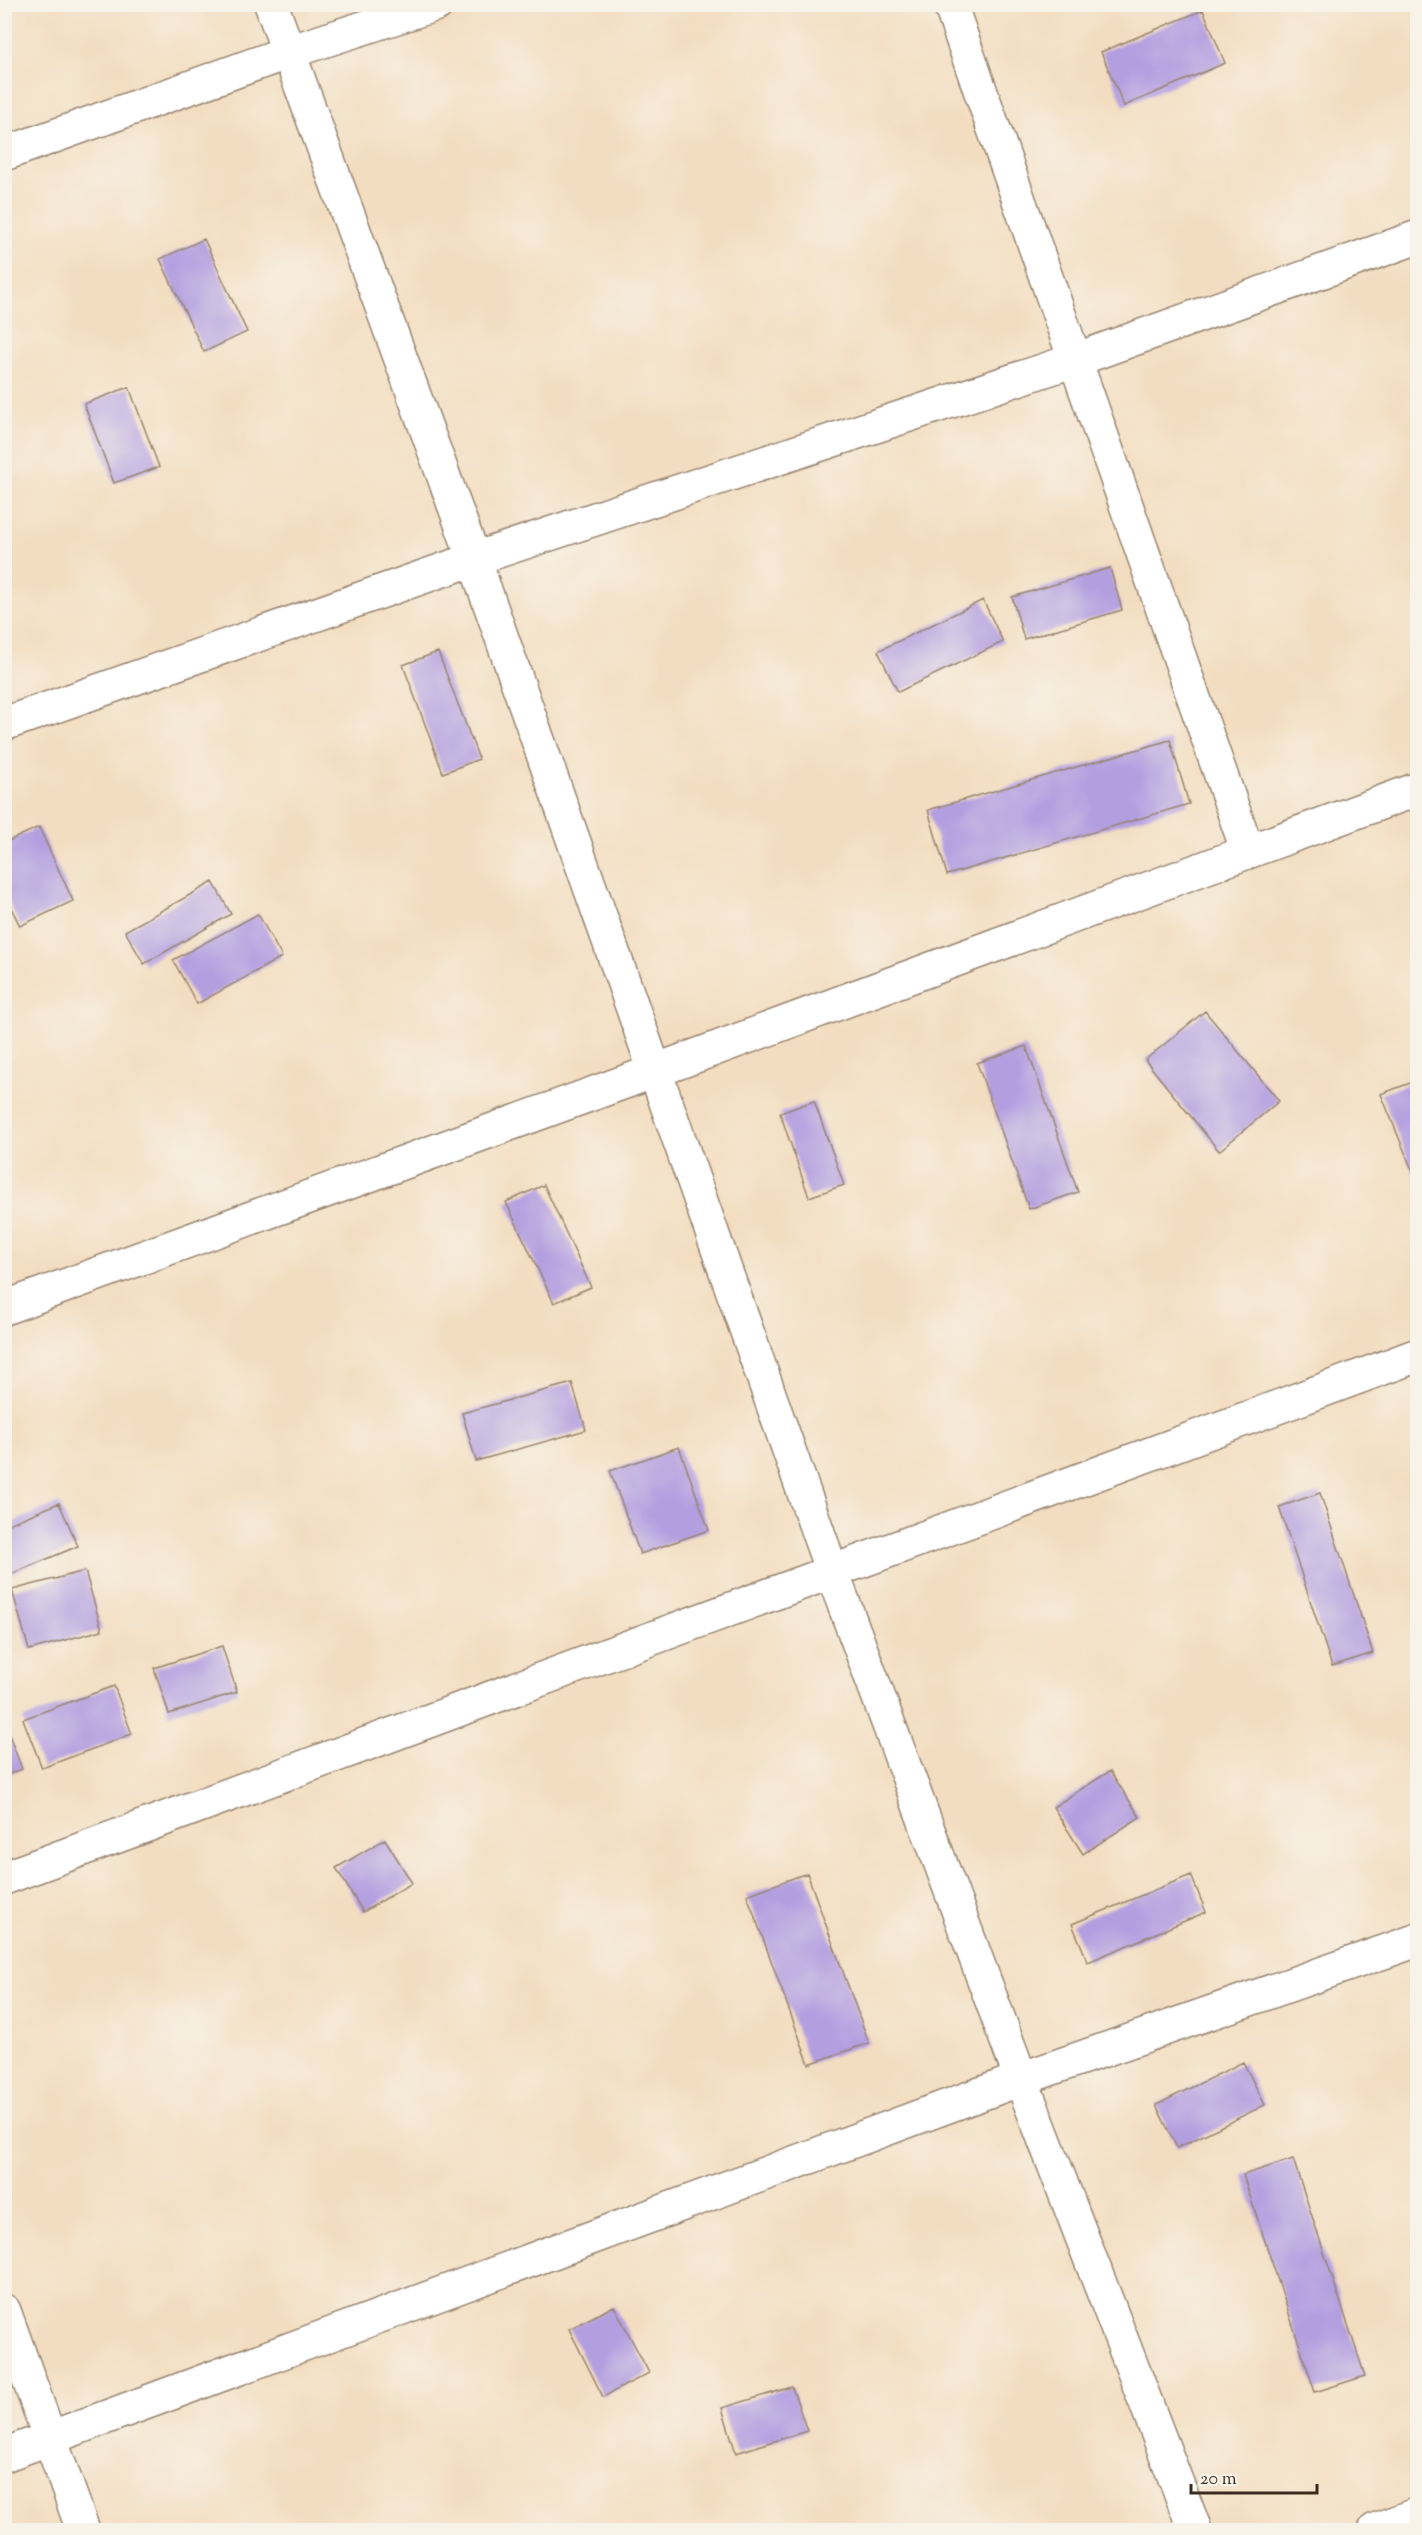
<svg xmlns="http://www.w3.org/2000/svg" width="1422" height="2535" font-family="'Sorts Mill Goudy',serif">
	<rect width="100%" height="100%" fill="#f7f3e8"/>
	<filter id="ink" filterUnits="userSpaceOnUse"><feTurbulence type="fractalNoise" baseFrequency=".0167" numOctaves="2"/><feDisplacementMap in="SourceGraphic" scale="12" xChannelSelector="R" yChannelSelector="G"/><feConvolveMatrix kernelMatrix="1 2 1 2 8 2 1 2 1" color-interpolation-filters="sRGB"/></filter>
	<filter id="wash" filterUnits="userSpaceOnUse"><feTurbulence type="fractalNoise" baseFrequency=".008" numOctaves="4" result="noise"/><feDisplacementMap in="SourceGraphic" scale="24" xChannelSelector="R" yChannelSelector="G"/><feGaussianBlur stdDeviation="1.35" result="paint"/><feColorMatrix in="noise" values="0 0 0 0 0 0 0 0 0 0 0 0 0 0 0 0 0 1.4 0 .05"/><feComposite in="paint" operator="in"/></filter>
	<g filter="url(#wash)">
		<rect width="100%" height="100%" fill="#f3ddc0"/>
		<g id="blocks">
			<path fill="#b39ee0" d="M 1203,10 L 1225,63 L 1124,106 L 1101,52 Z
				M 204,239 L 247,332 L 204,352 L 160,259 Z
				M 129,387 L 159,467 L 114,483 L 84,404 Z
				M 1110,568 L 1122,610 L 1024,639 L 1012,597 Z
				M 983,600 L 1003,642 L 898,692 L 878,651 Z
				M 438,652 L 479,759 L 443,773 L 403,665 Z
				M 1170,740 L 1189,804 L 947,875 L 928,810 Z
				M 39,827 L 73,901 L 20,926 L 4,893 L 4,843 Z
				M 213,882 L 231,914 L 144,964 L 125,931 Z
				M 258,914 L 282,957 L 197,1004 L 173,960 Z
				M 1205,1011 L 1279,1101 L 1219,1151 L 1145,1060 Z
				M 1026,1046 L 1078,1192 L 1029,1209 L 977,1063 Z
				M 1418,1080 L 1418,1182 L 1417,1182 L 1381,1094 Z
				M 814,1101 L 844,1185 L 809,1197 L 780,1113 Z
				M 544,1185 L 591,1287 L 554,1303 L 506,1202 Z
				M 572,1383 L 586,1430 L 476,1461 L 462,1413 Z
				M 679,1447 L 709,1530 L 640,1554 L 610,1471 Z
				M 1320,1493 L 1373,1653 L 1332,1666 L 1279,1507 Z
				M 59,1503 L 78,1546 L 4,1577 L 4,1526 Z
				M 85,1571 L 102,1630 L 29,1650 L 12,1590 Z
				M 222,1646 L 237,1692 L 169,1714 L 154,1668 Z
				M 114,1686 L 132,1734 L 42,1768 L 23,1719 Z
				M 6,1727 L 22,1769 L 4,1776 L 4,1728 Z
				M 1110,1771 L 1140,1817 L 1083,1854 L 1053,1807 Z
				M 385,1839 L 412,1883 L 363,1912 L 336,1868 Z
				M 807,1873 L 869,2043 L 809,2064 L 747,1895 Z
				M 1191,1875 L 1206,1912 L 1088,1962 L 1072,1924 Z
				M 1243,2062 L 1265,2105 L 1177,2148 L 1156,2105 Z
				M 1293,2159 L 1365,2376 L 1315,2392 L 1243,2175 Z
				M 614,2306 L 649,2373 L 603,2397 L 569,2329 Z
				M 792,2387 L 807,2431 L 736,2453 L 722,2408 Z"/>
		</g>
	</g>
	<g filter="url(#ink)">
		<use href="#blocks" fill-opacity="0" stroke="#97846f" stroke-width="1.5"/>
		<g fill="none" stroke-linecap="round" stroke-linejoin="round">
			<g stroke="#97846f" stroke-width="36">
				<path id="minor" d="M 271,4 L 474,559 L 832,1572 L 1021,2079 L 1195,2530
					M 950,4 L 1248,852
					M 4,154 L 289,52 L 437,4
					M 4,724 L 474,559 L 1075,360 L 1418,237
					M 4,1308 L 655,1071 L 1418,789
					M 4,1878 L 1418,1355
					M 4,2311 L 83,2530
					M 4,2455 L 1021,2079 L 1418,1940
					M 1375,2530 L 1418,2514"/>
			</g>
			<use href="#minor" stroke="#fff" stroke-width="33"/>
		</g>
	</g>
	<rect width="1422" height="2535" fill="none" stroke="#f7f3e8" stroke-width="24"/>
	<path d="M1191 2484v9h126v-9" fill="none" stroke="#3b2a1e" stroke-width="3"/>
	<text x="1200" y="2484" font-size="18" fill="#3b2a1e" stroke="#f7f3e8" stroke-width="4.5" paint-order="stroke">20 m</text>
</svg>
